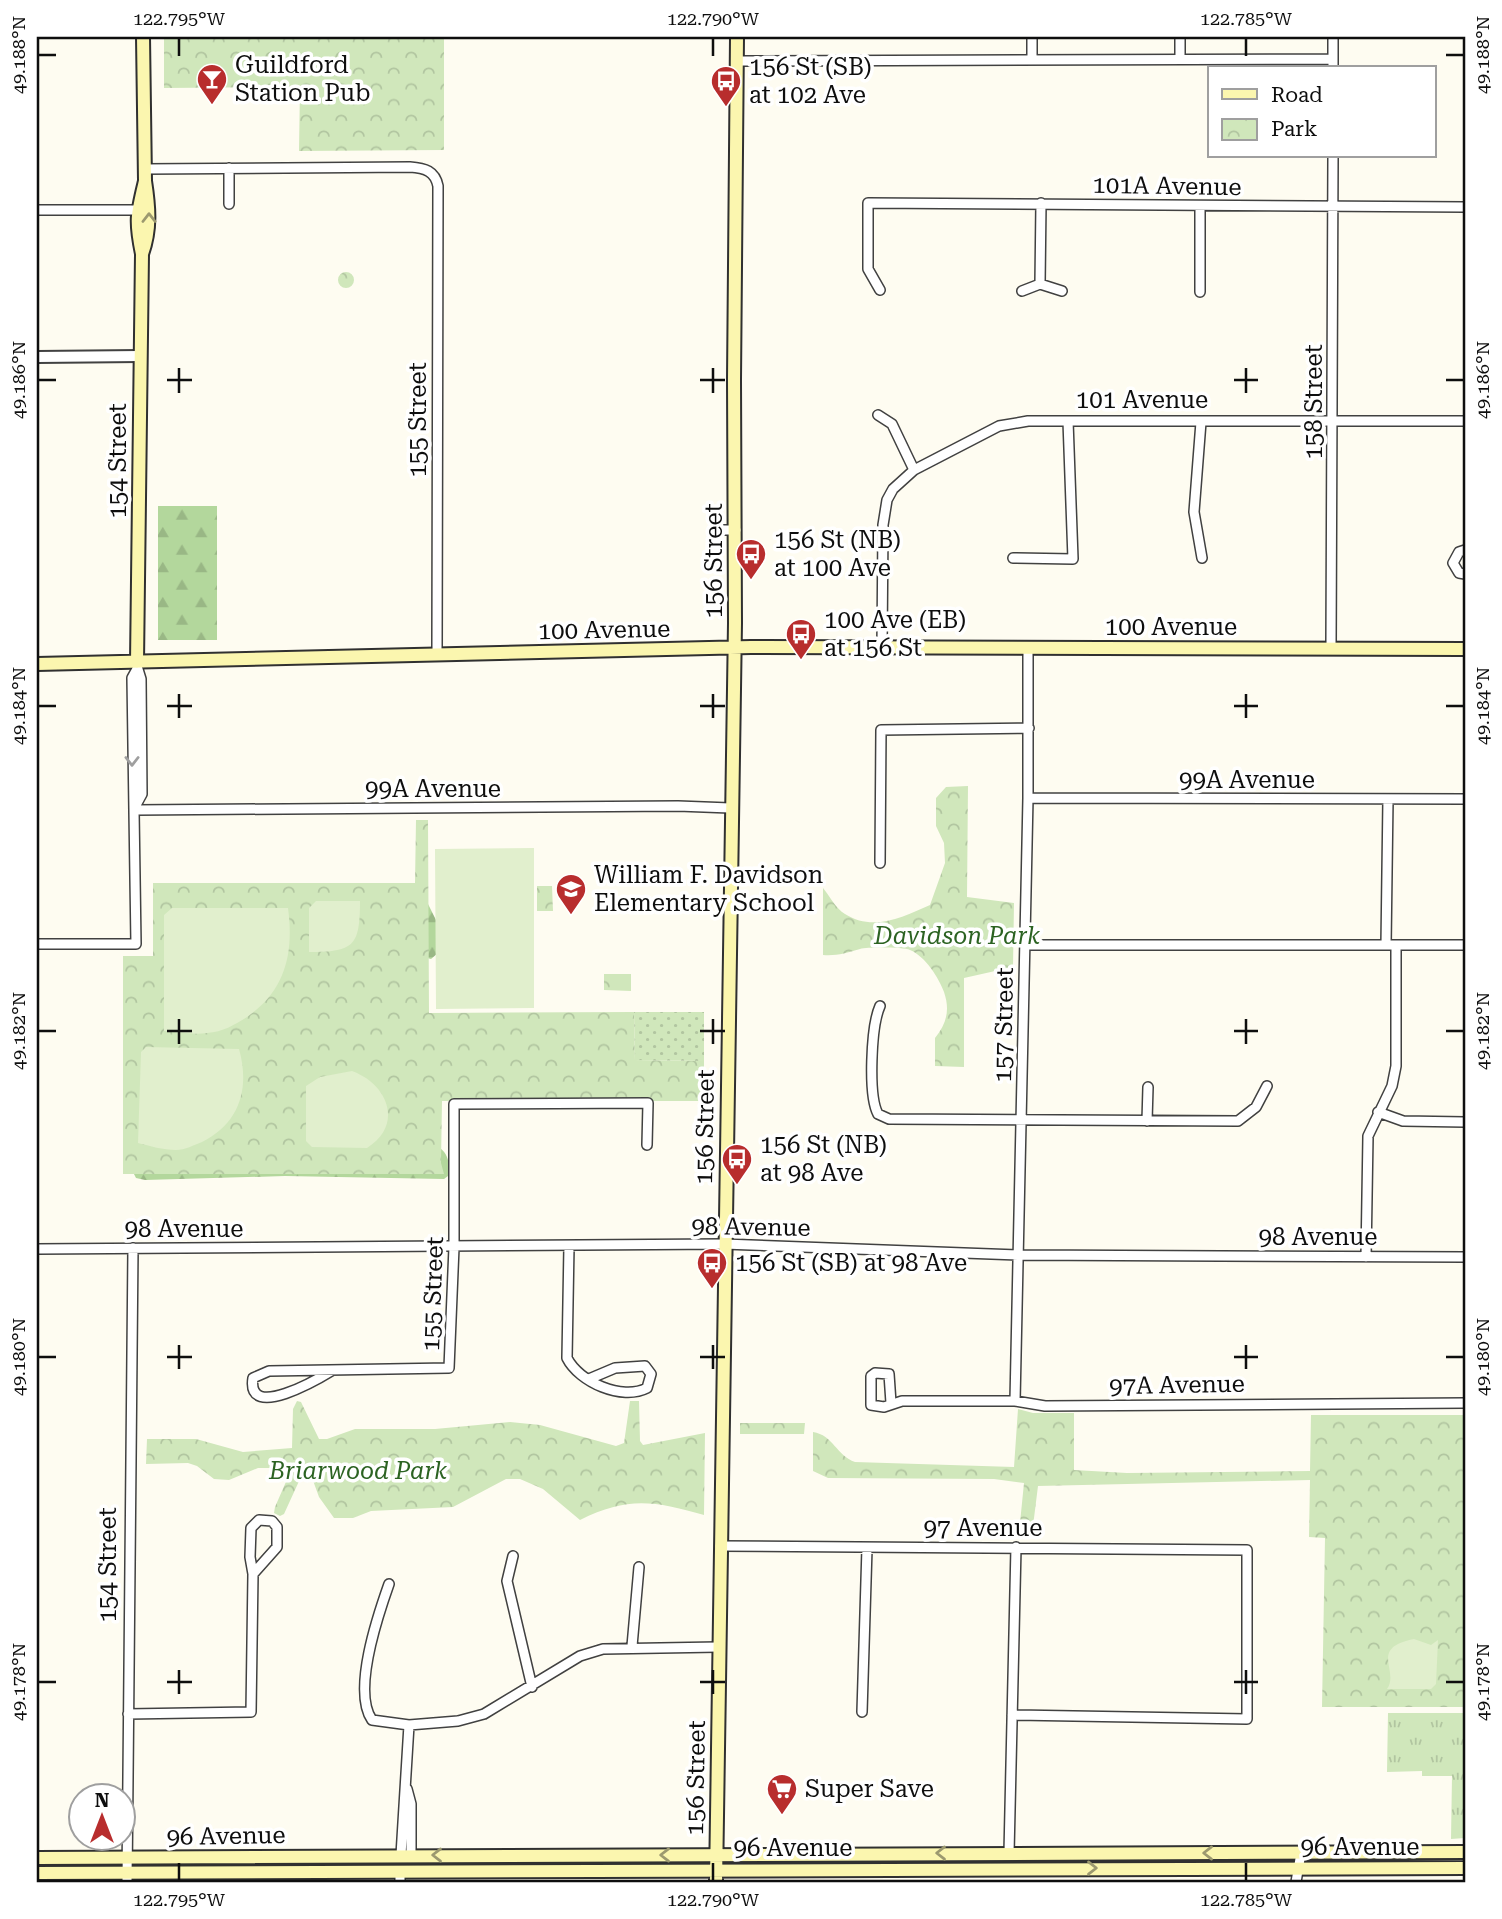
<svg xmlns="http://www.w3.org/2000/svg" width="1502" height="1919" font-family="'Roboto Serif',serif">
	<defs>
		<pattern id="grass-tufts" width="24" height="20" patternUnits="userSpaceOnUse" patternTransform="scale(1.75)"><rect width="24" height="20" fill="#d0e7bb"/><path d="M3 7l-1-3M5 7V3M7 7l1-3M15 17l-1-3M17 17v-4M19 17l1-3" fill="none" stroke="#b1c5a0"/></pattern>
		<pattern id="forest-firs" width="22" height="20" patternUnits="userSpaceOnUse" patternTransform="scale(1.75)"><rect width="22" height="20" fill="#b3d79c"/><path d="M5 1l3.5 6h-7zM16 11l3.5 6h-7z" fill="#99b785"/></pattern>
		<pattern id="park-crowns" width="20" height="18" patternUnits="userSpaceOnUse" patternTransform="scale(1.75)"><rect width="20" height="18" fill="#d0e7bb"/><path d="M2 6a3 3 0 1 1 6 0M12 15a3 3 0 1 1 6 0" fill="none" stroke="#b1c5a0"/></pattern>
		<pattern id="garden-dots" width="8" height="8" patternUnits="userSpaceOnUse" patternTransform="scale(1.75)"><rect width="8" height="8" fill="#d0e7bb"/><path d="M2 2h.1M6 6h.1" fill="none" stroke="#b1c5a0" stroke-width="1.8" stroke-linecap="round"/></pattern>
	</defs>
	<rect width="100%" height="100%" fill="#fefcf1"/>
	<path fill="url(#grass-tufts)" d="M 1388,1713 L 1465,1713 L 1465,1838 L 1451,1839 L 1452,1776 L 1422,1776 L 1422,1771 L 1387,1772 Z"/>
	<path fill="url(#forest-firs)" d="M 158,506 L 217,506 L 217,640 L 158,640 Z
		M 428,904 L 438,924 L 438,953 L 431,959 L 427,958 Z
		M 440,1148 C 449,1155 450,1165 448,1176 L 444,1179 L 285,1176 L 145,1180 L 136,1178 L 133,1172 Z"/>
	<path fill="url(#park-crowns)" d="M 164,37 L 444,37 L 444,150 L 299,151 L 300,87 L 164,88 Z
		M338 280a8 8 0 1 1 16 0a8 8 0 1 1-16 0Z
		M 968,786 L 967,897 L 1014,903 L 1013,967 L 964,978 L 964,1067 L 935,1066 L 935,1038 C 947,1023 950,1010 944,992 C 939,978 925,956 910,950 C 903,947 868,947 860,949 C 846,953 837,956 823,955 L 823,888 C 829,895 836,909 845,914 C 873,932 903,917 930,905 L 945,863 L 944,843 L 936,826 L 936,798 L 946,787 Z
		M 416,820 L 428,820 L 429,1013 L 634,1012 L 635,1060 L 704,1061 L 704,1101 L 442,1101 L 441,1163 L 444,1174 L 123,1174 L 123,956 L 153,956 L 153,883 L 415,883 Z
		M 537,886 L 552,886 L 553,911 L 537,911 Z
		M 604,974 L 631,974 L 631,991 L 604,990 Z
		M 297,1401 L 301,1402 L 319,1439 L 327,1439 L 355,1429 L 435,1429 L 510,1422 L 540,1425 L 616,1446 L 624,1443 L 630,1401 L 639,1401 L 640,1441 L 643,1445 L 705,1433 L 704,1515 C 654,1501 628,1496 580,1520 L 543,1489 L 520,1479 L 506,1479 L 453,1507 L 371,1511 L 353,1518 L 334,1518 L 319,1497 L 311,1475 L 305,1475 L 300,1479 L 284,1514 L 280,1516 L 274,1513 L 275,1507 L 292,1468 L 258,1468 L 229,1480 L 214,1479 L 197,1466 L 188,1463 L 146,1464 L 147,1439 L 196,1439 L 243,1452 L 292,1448 L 293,1409 Z
		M 1018,1409 L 1033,1413 L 1074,1413 L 1074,1470 L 1127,1473 L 1310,1471 L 1311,1415 L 1465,1415 L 1465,1707 L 1322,1707 L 1325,1538 L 1309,1537 L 1310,1480 L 1038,1486 L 1032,1534 L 1019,1533 L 1024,1483 L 994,1479 L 828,1478 L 813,1471 L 813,1432 C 833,1435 837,1456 855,1462 L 1014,1467 Z
		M 740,1423 L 805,1423 L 804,1434 L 740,1434 Z"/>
	<path fill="url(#garden-dots)" d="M 634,1012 L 704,1012 L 704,1061 L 635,1060 Z"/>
	<path fill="#e1efcd" d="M 534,848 L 534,1008 L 436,1009 L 435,849 Z
		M 316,901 L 360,901 C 360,946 354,952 309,952 L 309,908 Z
		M 172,908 L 288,908 C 294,952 286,990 247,1017 C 234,1025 223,1032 207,1033 C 193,1035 178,1032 164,1031 L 164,915 Z
		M 146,1047 L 239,1049 C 250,1088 240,1123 202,1142 C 194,1145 185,1150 176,1150 C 163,1150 150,1146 138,1143 L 141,1052 Z
		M 352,1071 C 388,1084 404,1125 367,1148 L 312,1147 L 306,1141 L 306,1086 L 320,1077 Z
		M 1414,1639 L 1431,1645 L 1438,1640 L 1436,1684 L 1431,1689 L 1387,1689 C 1400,1671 1368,1648 1414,1639 Z"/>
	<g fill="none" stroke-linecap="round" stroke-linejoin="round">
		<g stroke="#414141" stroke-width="12">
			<path id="minor" d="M 1180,37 L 1180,59
				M 1032,58 L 1032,37
				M 737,61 L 1333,59
				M 1333,68 L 1333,37
				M 145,169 L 410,167 C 425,168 435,171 438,186 L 437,653
				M 229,204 L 229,168
				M 37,210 L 137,210
				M 1040,284 L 1041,203
				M 880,290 L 868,269 L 868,203 L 1465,207
				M 1022,291 L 1040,284 L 1062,291
				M 1200,292 L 1200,206
				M 878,415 L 892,424 L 914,470
				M 1201,422 L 1194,512 L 1202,558
				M 714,530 L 736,530
				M 1465,550 L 1459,552 L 1453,563 L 1459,573 L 1465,574
				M 1013,558 L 1073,559 L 1068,421
				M 882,647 L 883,525 L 887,500 L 893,489 L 914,470 L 999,426 L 1028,421 L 1465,421
				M 1331,648 L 1333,156
				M 1028,798 L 1465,799
				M 136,805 L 142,794 L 141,679 L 137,666
				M 136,810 L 678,806 L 730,808
				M 880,863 L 881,730 L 1029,728
				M 37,944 L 136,944 L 132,678 L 137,669
				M 1025,945 L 1465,945
				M 1386,945 L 1388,799
				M 880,1006 C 871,1026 868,1096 878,1114 L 889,1119 L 1238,1121 L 1256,1107 L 1267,1086
				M 1378,1112 L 1403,1121 L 1465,1122
				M 1147,1121 L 1148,1087
				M 569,1246 L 567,1358 C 579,1382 622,1401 647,1388 L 651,1374 L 645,1366 L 615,1368 L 589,1379
				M 37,1249 L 724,1244 L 1018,1255 L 1465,1257
				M 1366,1257 L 1368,1136 L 1392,1086 L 1396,1066 L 1396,945
				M 333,1370 C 320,1378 246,1422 253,1378 L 269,1371 L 449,1368 L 454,1247 L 454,1104 L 648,1103 L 647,1145
				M 1015,1401 L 1028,798 L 1028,649
				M 891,1403 L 889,1374 L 875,1373 L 871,1376 L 871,1405 L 884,1407 L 902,1401 L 1015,1401 L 1045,1406 L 1465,1403
				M 720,1546 L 1247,1550 L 1247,1719 L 1012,1715
				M 513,1556 L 507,1581 L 532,1687
				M 389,1584 C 378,1615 352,1691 372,1720 L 409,1725 L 401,1855
				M 632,1646 L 639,1567
				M 862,1712 L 867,1548
				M 128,1714 L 251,1712 L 253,1574 L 250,1557 L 251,1528 L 259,1520 L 272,1521 L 277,1527 L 277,1547 L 253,1574
				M 409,1725 L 458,1721 L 484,1714 L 580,1656 L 603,1649 L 718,1647
				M 407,1789 L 411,1804 L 411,1855
				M 1009,1853 L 1016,1547
				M 127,1882 L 133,1248
				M 400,1882 L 400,1871
				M 1296,1882 L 1301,1853"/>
		</g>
		<g stroke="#414141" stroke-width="14">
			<path id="tertiary" d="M 37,357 L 140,356"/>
		</g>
		<g stroke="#303030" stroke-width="16">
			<path id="secondary" d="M 142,254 C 151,229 149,207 145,181 L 143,37
				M 137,662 L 142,254 C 135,220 137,214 145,181
				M 37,664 L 751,647 L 1465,649
				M 37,1858 L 1465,1852
				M 37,1873 L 1465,1868
				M 716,1882 L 735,623 L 734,380 L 737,37"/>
		</g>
		<use href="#minor" stroke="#fff" stroke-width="9"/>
		<use href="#tertiary" stroke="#fff" stroke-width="10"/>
		<use href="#secondary" stroke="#fbf6af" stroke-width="12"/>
	</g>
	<defs><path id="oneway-chevron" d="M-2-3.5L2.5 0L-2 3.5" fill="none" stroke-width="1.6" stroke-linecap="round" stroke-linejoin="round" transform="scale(1.75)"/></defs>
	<g stroke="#9c996f">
		<use href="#oneway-chevron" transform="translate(149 218) rotate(-90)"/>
		<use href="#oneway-chevron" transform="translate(941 1853) rotate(180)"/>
		<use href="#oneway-chevron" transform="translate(1208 1853) rotate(180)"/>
		<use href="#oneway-chevron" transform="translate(437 1855) rotate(180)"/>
		<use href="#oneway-chevron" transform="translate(665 1855) rotate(180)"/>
		<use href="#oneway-chevron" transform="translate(1092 1868)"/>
	</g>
	<use stroke="#9f9f9f" href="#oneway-chevron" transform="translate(132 761) rotate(90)"/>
	<path fill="none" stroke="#0e0e0e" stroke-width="2.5" d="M 179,38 L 179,56M 713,38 L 713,56M 1246,38 L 1246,56M 38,55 L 56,55M 1446,55 L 1464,55M 179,368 L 179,393M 713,368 L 713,393M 1246,368 L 1246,393M 38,380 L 56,380M 167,380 L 192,380M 700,380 L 725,380M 1234,380 L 1258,380M 1446,380 L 1464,380M 179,694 L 179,718M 713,694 L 713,718M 1246,694 L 1246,718M 38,706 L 56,706M 167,706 L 192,706M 700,706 L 725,706M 1234,706 L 1258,706M 1446,706 L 1464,706M 179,1019 L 179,1044M 713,1019 L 713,1044M 1246,1019 L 1246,1044M 38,1031 L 56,1031M 167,1031 L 192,1031M 700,1031 L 725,1031M 1234,1031 L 1258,1031M 1446,1031 L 1464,1031M 179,1345 L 179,1369M 713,1345 L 713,1369M 1246,1345 L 1246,1369M 38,1357 L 56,1357M 167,1357 L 192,1357M 700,1357 L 725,1357M 1234,1357 L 1258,1357M 1446,1357 L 1464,1357M 179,1670 L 179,1694M 713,1670 L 713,1694M 1246,1670 L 1246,1694M 38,1682 L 56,1682M 167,1682 L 192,1682M 700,1682 L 725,1682M 1234,1682 L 1258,1682M 1446,1682 L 1464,1682M 179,1863 L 179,1881M 713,1863 L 713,1881M 1246,1863 L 1246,1881"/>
	<defs>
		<g id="bar-pin" transform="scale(1.575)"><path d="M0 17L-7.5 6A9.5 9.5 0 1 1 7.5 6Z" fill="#b82d2d" stroke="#fff"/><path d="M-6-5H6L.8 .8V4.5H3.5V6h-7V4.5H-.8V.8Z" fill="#fff"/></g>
		<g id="bus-pin" transform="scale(1.575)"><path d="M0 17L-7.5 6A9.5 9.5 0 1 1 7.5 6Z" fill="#b82d2d" stroke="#fff"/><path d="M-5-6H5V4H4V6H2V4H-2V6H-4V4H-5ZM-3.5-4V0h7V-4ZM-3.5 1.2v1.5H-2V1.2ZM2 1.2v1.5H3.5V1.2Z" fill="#fff"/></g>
		<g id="school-pin" transform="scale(1.575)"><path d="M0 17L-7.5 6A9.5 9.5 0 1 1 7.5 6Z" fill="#b82d2d" stroke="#fff"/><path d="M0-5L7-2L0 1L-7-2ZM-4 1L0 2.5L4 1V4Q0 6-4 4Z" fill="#fff"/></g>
		<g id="supermarket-pin" transform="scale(1.575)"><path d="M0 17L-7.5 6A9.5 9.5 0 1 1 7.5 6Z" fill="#b82d2d" stroke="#fff"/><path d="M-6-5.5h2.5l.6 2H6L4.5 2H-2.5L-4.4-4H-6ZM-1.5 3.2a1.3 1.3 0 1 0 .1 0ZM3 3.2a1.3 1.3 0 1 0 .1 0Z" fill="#fff"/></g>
	</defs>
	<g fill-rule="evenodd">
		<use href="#bar-pin" x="212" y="79"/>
		<use href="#bus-pin" x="726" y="81"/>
		<use href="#bus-pin" x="751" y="554"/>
		<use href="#bus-pin" x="801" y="634"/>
		<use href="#school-pin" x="571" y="889"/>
		<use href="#bus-pin" x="737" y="1159"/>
		<use href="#bus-pin" x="712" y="1263"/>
		<use href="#supermarket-pin" x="782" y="1789"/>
	</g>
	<g text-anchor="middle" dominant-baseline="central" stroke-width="7" stroke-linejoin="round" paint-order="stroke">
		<g font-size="24" fill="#0e0e0e" stroke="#fff" text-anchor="start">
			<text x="235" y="65">Guildford<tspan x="235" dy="28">Station Pub</tspan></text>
			<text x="749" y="67">156 St (SB)<tspan x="749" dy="28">at 102 Ave</tspan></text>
			<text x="774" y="540">156 St (NB)<tspan x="774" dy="28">at 100 Ave</tspan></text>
			<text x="824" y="620">100 Ave (EB)<tspan x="824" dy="28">at 156 St</tspan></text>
			<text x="594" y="875">William F. Davidson<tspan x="594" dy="28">Elementary School</tspan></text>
			<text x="760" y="1145">156 St (NB)<tspan x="760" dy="28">at 98 Ave</tspan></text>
			<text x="735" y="1263">156 St (SB) at 98 Ave</text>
			<text x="805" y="1789">Super Save</text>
		</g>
		<g font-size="24" fill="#0e0e0e" stroke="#fff">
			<text transform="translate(1167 186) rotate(1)">101A Avenue</text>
			<text x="1142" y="400">101 Avenue</text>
			<text transform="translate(1314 402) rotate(-90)">158 Street</text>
			<text transform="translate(418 420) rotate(-90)">155 Street</text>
			<text transform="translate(118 461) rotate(-90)">154 Street</text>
			<text transform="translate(714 561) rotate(-90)">156 Street</text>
			<text x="1171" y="627">100 Avenue</text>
			<text transform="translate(604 630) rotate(-1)">100 Avenue</text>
			<text x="1247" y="780">99A Avenue</text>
			<text x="433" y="789">99A Avenue</text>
			<text transform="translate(1004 1025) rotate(-89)">157 Street</text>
			<text transform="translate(705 1127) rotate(-89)">156 Street</text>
			<text transform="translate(751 1227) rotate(1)">98 Avenue</text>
			<text x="184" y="1229">98 Avenue</text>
			<text x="1318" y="1237">98 Avenue</text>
			<text transform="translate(433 1294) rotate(-88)">155 Street</text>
			<text transform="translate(1177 1385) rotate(-1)">97A Avenue</text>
			<text x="983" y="1528">97 Avenue</text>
			<text transform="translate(108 1565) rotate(-90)">154 Street</text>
			<text transform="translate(696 1778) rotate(-89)">156 Street</text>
			<text transform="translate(226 1836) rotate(-1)">96 Avenue</text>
			<text x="1360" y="1847">96 Avenue</text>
			<text x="793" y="1848">96 Avenue</text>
		</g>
		<g font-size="24" font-style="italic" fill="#2c6322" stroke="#fff">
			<text x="957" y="936">Davidson Park</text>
			<text x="358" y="1471">Briarwood Park</text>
		</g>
	</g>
	<rect width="1502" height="1919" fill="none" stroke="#ffffff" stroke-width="77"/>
	<rect x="1208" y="66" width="228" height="91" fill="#ffffff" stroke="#9f9f9f" stroke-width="2"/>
	<rect x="1222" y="89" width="35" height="10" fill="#fbf6af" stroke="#9f9f9f" stroke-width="2"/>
	<text x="1271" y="102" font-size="21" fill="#0e0e0e">Road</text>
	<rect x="1222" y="119" width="35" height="21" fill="url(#park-crowns)" stroke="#9f9f9f" stroke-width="2"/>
	<text x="1271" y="136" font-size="21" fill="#0e0e0e">Park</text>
	<g transform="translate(102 1817)"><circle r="33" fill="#ffffff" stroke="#9f9f9f" stroke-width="2"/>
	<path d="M0-5L12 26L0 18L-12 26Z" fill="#b82d2d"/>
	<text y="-10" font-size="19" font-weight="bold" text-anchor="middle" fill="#0e0e0e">N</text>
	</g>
	<rect x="38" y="38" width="1426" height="1843" fill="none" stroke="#0e0e0e" stroke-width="2.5"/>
	<g font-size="18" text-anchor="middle" fill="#0e0e0e">
		<text x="179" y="25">122.795°W</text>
		<text x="713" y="25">122.790°W</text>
		<text x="1246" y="25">122.785°W</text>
		<text transform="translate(19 55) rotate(-90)" y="6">49.188°N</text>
		<text transform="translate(1483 55) rotate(-90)" y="6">49.188°N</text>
		<text transform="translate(19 380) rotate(-90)" y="6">49.186°N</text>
		<text transform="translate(1483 380) rotate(-90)" y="6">49.186°N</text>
		<text transform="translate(19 706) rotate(-90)" y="6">49.184°N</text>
		<text transform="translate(1483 706) rotate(-90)" y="6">49.184°N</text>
		<text transform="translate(19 1031) rotate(-90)" y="6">49.182°N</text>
		<text transform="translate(1483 1031) rotate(-90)" y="6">49.182°N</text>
		<text transform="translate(19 1357) rotate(-90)" y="6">49.180°N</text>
		<text transform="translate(1483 1357) rotate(-90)" y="6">49.180°N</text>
		<text transform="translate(19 1682) rotate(-90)" y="6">49.178°N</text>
		<text transform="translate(1483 1682) rotate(-90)" y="6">49.178°N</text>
		<text x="179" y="1906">122.795°W</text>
		<text x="713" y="1906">122.790°W</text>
		<text x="1246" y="1906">122.785°W</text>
	</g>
</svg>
